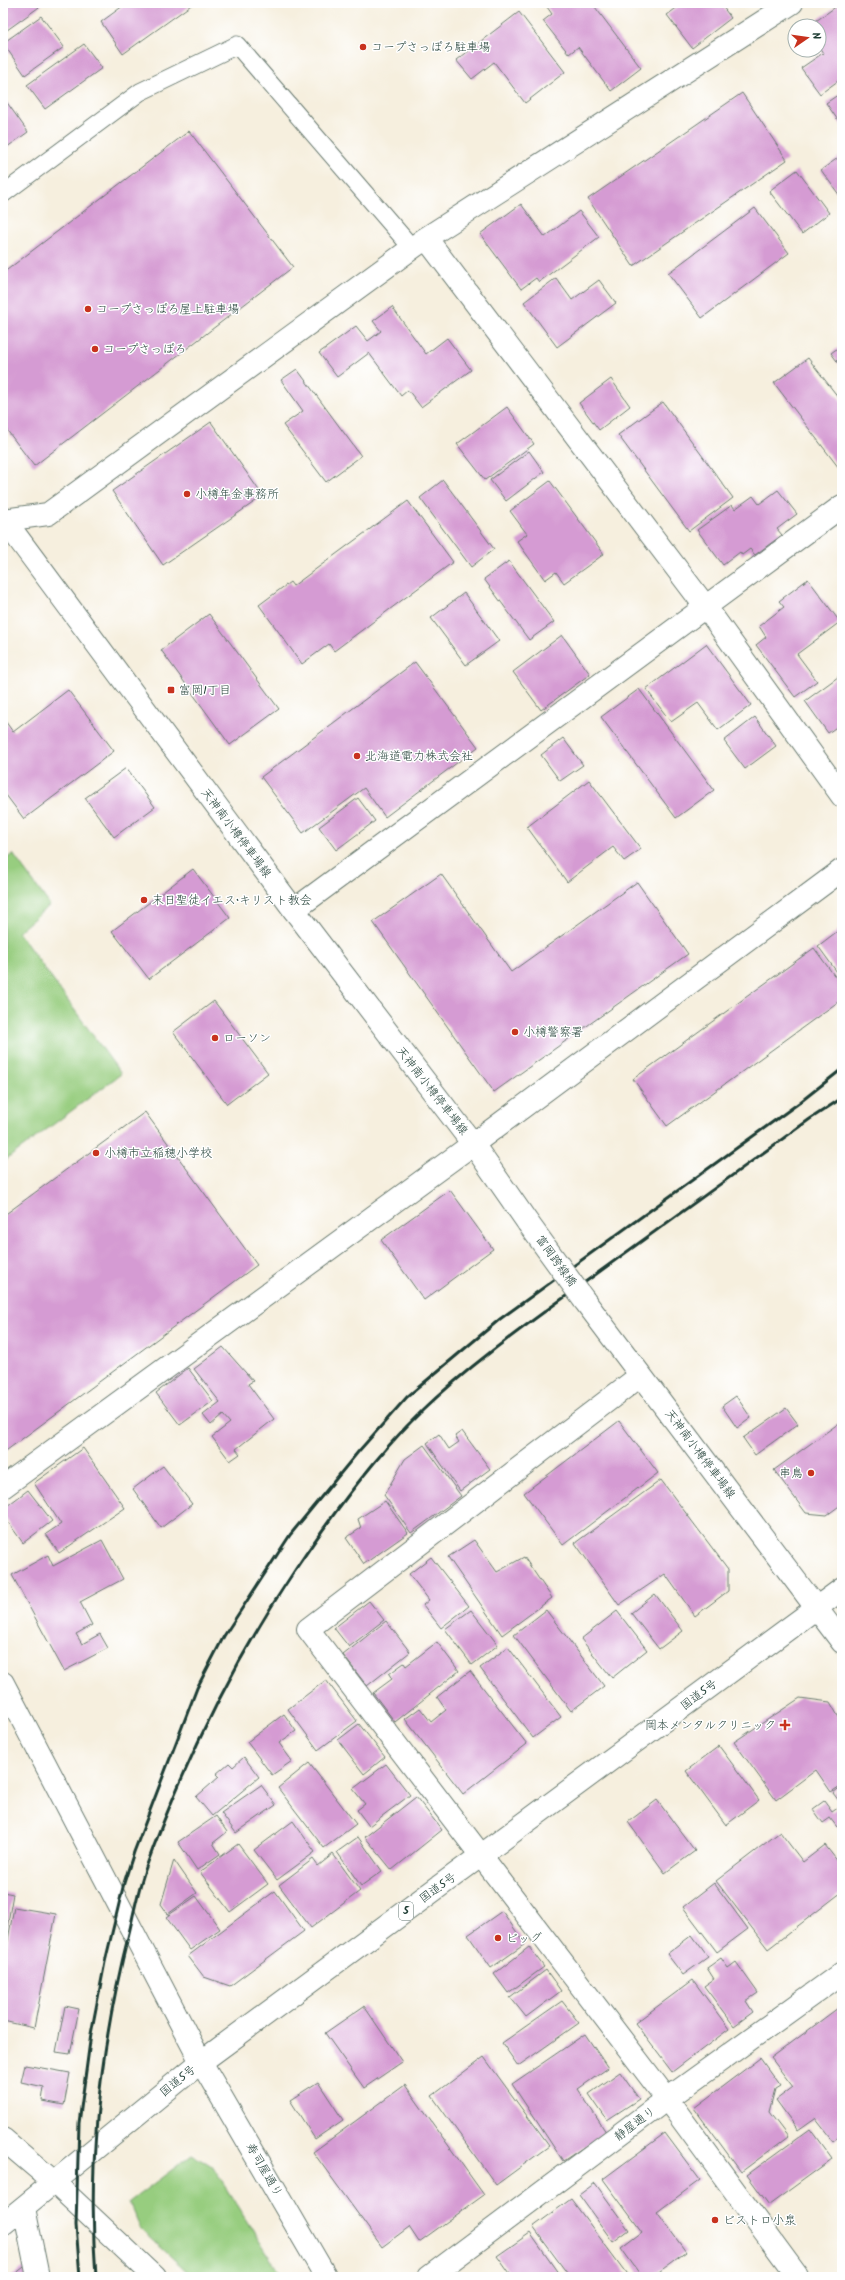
<svg xmlns="http://www.w3.org/2000/svg" width="845" height="2280" font-family="Kalam,'Klee One',sans-serif">
	<rect width="100%" height="100%" fill="#fff"/>
	<filter id="ink" filterUnits="userSpaceOnUse"><feTurbulence type="fractalNoise" baseFrequency=".025" numOctaves="2"/><feDisplacementMap in="SourceGraphic" scale="8" xChannelSelector="R" yChannelSelector="G"/><feConvolveMatrix kernelMatrix="1 2 1 2 8 2 1 2 1" color-interpolation-filters="sRGB"/></filter>
	<filter id="wash" filterUnits="userSpaceOnUse"><feTurbulence type="fractalNoise" baseFrequency=".012" numOctaves="4" result="noise"/><feDisplacementMap in="SourceGraphic" scale="16" xChannelSelector="R" yChannelSelector="G"/><feGaussianBlur stdDeviation="0.9" result="paint"/><feColorMatrix in="noise" values="0 0 0 0 0 0 0 0 0 0 0 0 0 0 0 0 0 1.4 0 .05"/><feComposite in="paint" operator="in"/></filter>
	<g filter="url(#wash)">
		<rect width="100%" height="100%" fill="#f6efde"/>
		<path fill="#97cd7f" stroke="#5b855a" d="M 13,854 L 50,905 L 18,932 L 121,1074 L 3,1162 L 3,861 Z
			M 193,2154 L 212,2166 L 282,2277 L 193,2277 L 140,2228 L 129,2202 Z"/>
		<g id="blocks">
			<path fill="#d59bd3" d="M 3,3 L 40,3 L 42,5 L 3,33 Z
				M 127,3 L 194,3 L 123,54 L 101,22 Z
				M 553,3 L 592,3 L 641,68 L 611,91 L 578,47 L 569,54 L 543,21 L 552,14 L 547,7 Z
				M 683,3 L 720,3 L 731,18 L 692,48 L 667,15 Z
				M 841,3 L 842,78 L 820,94 L 801,68 L 823,53 L 819,47 L 819,26 L 809,26 Z
				M 519,12 L 565,72 L 525,103 L 494,62 L 472,79 L 456,60 Z
				M 41,16 L 64,47 L 25,75 L 3,43 Z
				M 84,44 L 102,68 L 45,109 L 27,85 Z
				M 842,92 L 842,126 L 826,103 Z
				M 742,93 L 787,160 L 633,266 L 588,199 Z
				M 3,97 L 28,132 L 3,150 Z
				M 189,131 L 293,267 L 34,466 L 3,425 L 3,273 Z
				M 842,155 L 842,195 L 840,196 L 821,170 Z
				M 797,170 L 829,213 L 802,234 L 769,191 Z
				M 521,204 L 545,237 L 579,211 L 599,237 L 539,282 L 536,278 L 521,289 L 480,234 Z
				M 755,208 L 789,253 L 702,318 L 668,273 Z
				M 556,278 L 572,300 L 599,280 L 616,303 L 557,347 L 524,302 Z
				M 392,307 L 426,354 L 447,338 L 471,370 L 421,407 L 408,390 L 401,396 L 369,353 L 337,377 L 319,353 L 356,326 L 368,341 L 381,331 L 373,321 Z
				M 842,345 L 842,368 L 831,353 Z
				M 808,358 L 842,402 L 842,472 L 774,383 Z
				M 297,369 L 361,456 L 326,482 L 283,425 L 303,411 L 281,380 Z
				M 611,379 L 630,406 L 599,430 L 579,403 Z
				M 663,402 L 733,498 L 689,531 L 618,435 Z
				M 507,407 L 534,444 L 485,480 L 457,444 Z
				M 211,422 L 263,496 L 163,565 L 112,491 Z
				M 529,451 L 544,472 L 506,501 L 490,480 Z
				M 443,480 L 494,549 L 471,567 L 420,498 Z
				M 550,481 L 604,554 L 564,583 L 556,572 L 545,580 L 517,541 L 527,534 L 510,511 Z
				M 778,490 L 797,514 L 777,529 L 782,535 L 755,555 L 750,549 L 742,555 L 740,552 L 723,565 L 697,530 L 732,505 L 735,509 L 753,496 L 759,504 Z
				M 408,501 L 453,562 L 334,651 L 329,644 L 302,664 L 259,605 L 290,582 L 293,586 Z
				M 509,561 L 554,622 L 529,640 L 484,579 Z
				M 808,579 L 840,622 L 797,654 L 817,681 L 795,697 L 756,645 L 766,637 L 759,626 L 784,607 L 779,601 Z
				M 464,593 L 499,641 L 466,665 L 431,618 Z
				M 209,614 L 279,709 L 230,745 L 161,650 Z
				M 562,635 L 590,674 L 541,710 L 513,672 Z
				M 706,644 L 751,705 L 718,730 L 698,703 L 671,722 L 646,689 Z
				M 415,662 L 478,747 L 385,817 L 364,788 L 303,833 L 261,777 Z
				M 842,674 L 842,723 L 828,733 L 805,701 Z
				M 639,689 L 714,790 L 676,818 L 601,717 Z
				M 68,690 L 114,751 L 24,819 L 3,791 L 3,718 L 13,732 Z
				M 755,717 L 776,746 L 745,769 L 724,741 Z
				M 563,738 L 583,765 L 560,781 L 541,755 Z
				M 126,768 L 155,807 L 114,837 L 85,798 Z
				M 589,780 L 641,849 L 624,861 L 613,847 L 567,882 L 527,827 Z
				M 358,798 L 375,821 L 336,850 L 319,827 Z
				M 193,869 L 230,918 L 149,979 L 112,931 Z
				M 441,874 L 511,972 L 637,882 L 688,954 L 494,1092 L 373,922 Z
				M 839,930 L 842,934 L 842,979 L 818,946 Z
				M 814,948 L 842,986 L 842,999 L 667,1126 L 633,1079 Z
				M 214,1001 L 268,1073 L 227,1104 L 173,1032 Z
				M 145,1112 L 257,1265 L 3,1453 L 3,1216 Z
				M 450,1190 L 493,1249 L 424,1300 L 381,1240 Z
				M 223,1347 L 253,1381 L 248,1384 L 274,1419 L 236,1449 L 240,1454 L 230,1461 L 212,1437 L 230,1423 L 223,1415 L 211,1425 L 203,1415 L 220,1402 L 194,1369 Z
				M 188,1368 L 213,1401 L 180,1425 L 156,1393 Z
				M 736,1396 L 751,1418 L 737,1428 L 722,1406 Z
				M 786,1408 L 798,1424 L 755,1455 L 743,1438 Z
				M 619,1421 L 658,1473 L 563,1545 L 524,1493 Z
				M 842,1421 L 842,1504 L 827,1515 L 806,1513 L 774,1470 Z
				M 462,1431 L 490,1469 L 460,1491 L 427,1443 L 439,1434 L 449,1449 L 459,1442 L 455,1436 Z
				M 424,1445 L 461,1496 L 411,1533 L 384,1495 L 405,1459 Z
				M 83,1448 L 125,1508 L 59,1553 L 46,1534 L 61,1524 L 34,1483 Z
				M 163,1466 L 192,1504 L 161,1528 L 133,1489 Z
				M 661,1480 L 728,1569 L 728,1591 L 695,1616 L 665,1574 L 619,1605 L 575,1543 Z
				M 28,1490 L 52,1521 L 23,1543 L 3,1515 L 3,1509 Z
				M 385,1501 L 408,1533 L 364,1564 L 346,1538 L 361,1528 L 358,1519 Z
				M 102,1540 L 123,1579 L 80,1602 L 92,1625 L 76,1634 L 82,1644 L 100,1634 L 108,1648 L 64,1671 L 12,1575 L 48,1555 L 53,1566 Z
				M 474,1540 L 497,1572 L 524,1557 L 552,1598 L 502,1635 L 448,1557 Z
				M 431,1557 L 469,1606 L 441,1628 L 423,1605 L 429,1600 L 409,1574 Z
				M 655,1594 L 683,1631 L 659,1649 L 631,1613 Z
				M 369,1601 L 384,1620 L 349,1647 L 334,1628 Z
				M 471,1610 L 498,1645 L 472,1665 L 445,1629 Z
				M 546,1610 L 604,1686 L 571,1711 L 514,1635 Z
				M 617,1611 L 647,1650 L 612,1678 L 581,1639 Z
				M 386,1621 L 410,1652 L 367,1686 L 343,1655 Z
				M 437,1642 L 459,1671 L 395,1722 L 373,1693 L 392,1679 L 389,1674 L 404,1663 L 406,1666 Z
				M 508,1647 L 561,1717 L 533,1738 L 480,1668 Z
				M 470,1671 L 527,1744 L 463,1794 L 405,1719 L 420,1708 L 431,1722 L 446,1710 L 437,1697 Z
				M 326,1680 L 357,1721 L 318,1750 L 288,1709 Z
				M 800,1698 L 830,1702 L 842,1723 L 842,1785 L 831,1792 L 816,1770 L 776,1800 L 734,1742 Z
				M 284,1714 L 296,1731 L 279,1743 L 292,1761 L 272,1775 L 247,1742 Z
				M 359,1724 L 385,1757 L 364,1774 L 338,1740 Z
				M 719,1746 L 759,1800 L 726,1825 L 686,1771 Z
				M 244,1757 L 259,1777 L 212,1816 L 196,1797 L 219,1777 L 216,1774 L 229,1763 L 233,1767 Z
				M 309,1763 L 356,1824 L 324,1848 L 278,1788 Z
				M 386,1764 L 410,1795 L 369,1826 L 357,1810 L 365,1804 L 353,1789 Z
				M 261,1785 L 276,1805 L 236,1833 L 221,1813 Z
				M 842,1786 L 842,1824 L 837,1827 L 830,1818 L 823,1823 L 813,1809 L 824,1801 L 832,1812 L 842,1805 L 833,1793 Z
				M 416,1797 L 442,1830 L 392,1870 L 365,1837 Z
				M 657,1800 L 695,1851 L 665,1873 L 628,1822 Z
				M 216,1816 L 227,1832 L 213,1843 L 220,1854 L 197,1870 L 178,1842 Z
				M 293,1821 L 315,1852 L 277,1880 L 254,1850 Z
				M 780,1832 L 803,1862 L 825,1845 L 842,1867 L 842,1892 L 768,1949 L 716,1881 Z
				M 358,1837 L 382,1871 L 361,1886 L 337,1852 Z
				M 238,1844 L 268,1884 L 230,1912 L 200,1872 Z
				M 333,1854 L 360,1891 L 311,1928 L 279,1885 L 313,1859 L 318,1866 Z
				M 174,1860 L 197,1893 L 168,1914 L 161,1904 Z
				M 714,1883 L 748,1929 L 717,1952 L 683,1907 Z
				M 275,1891 L 304,1931 L 230,1986 L 204,1977 L 188,1956 Z
				M 3,1892 L 13,1894 L 4,1945 L 3,1945 Z
				M 196,1896 L 220,1929 L 190,1950 L 166,1917 Z
				M 14,1907 L 56,1914 L 34,2028 L 3,2021 L 3,1967 Z
				M 502,1911 L 525,1944 L 491,1968 L 468,1935 Z
				M 692,1935 L 708,1957 L 683,1975 L 667,1954 Z
				M 529,1947 L 544,1967 L 508,1993 L 494,1974 Z
				M 721,1958 L 728,1968 L 736,1962 L 758,1993 L 746,2001 L 753,2012 L 734,2026 L 704,1986 L 714,1979 L 707,1968 Z
				M 546,1970 L 561,1991 L 526,2017 L 510,1997 Z
				M 693,1980 L 729,2029 L 672,2072 L 635,2023 Z
				M 562,2001 L 579,2023 L 518,2066 L 502,2043 Z
				M 842,2005 L 842,2134 L 833,2141 L 815,2118 L 798,2130 L 776,2100 L 793,2087 L 771,2058 Z
				M 65,2006 L 79,2009 L 70,2054 L 56,2052 Z
				M 364,2006 L 402,2062 L 364,2088 L 325,2033 Z
				M 585,2034 L 608,2068 L 578,2089 L 606,2132 L 563,2161 L 512,2084 Z
				M 484,2057 L 549,2146 L 496,2185 L 432,2096 Z
				M 760,2058 L 780,2086 L 775,2089 L 769,2112 L 788,2137 L 741,2172 L 694,2108 Z
				M 25,2065 L 70,2073 L 64,2105 L 42,2101 L 44,2087 L 21,2082 Z
				M 620,2072 L 639,2099 L 607,2120 L 589,2094 Z
				M 318,2082 L 343,2120 L 315,2139 L 290,2100 Z
				M 405,2085 L 484,2195 L 419,2242 L 409,2227 L 382,2247 L 313,2152 Z
				M 810,2129 L 832,2159 L 769,2205 L 747,2175 Z
				M 665,2133 L 700,2180 L 657,2212 L 686,2252 L 652,2277 L 642,2277 L 621,2248 L 642,2232 L 603,2179 Z
				M 595,2183 L 629,2230 L 613,2242 L 579,2195 Z
				M 571,2199 L 629,2277 L 570,2277 L 533,2227 Z
				M 530,2233 L 561,2277 L 512,2277 L 497,2256 Z
				M 28,2264 L 31,2277 L 11,2277 Z"/>
		</g>
	</g>
	<g filter="url(#ink)">
		<use href="#blocks" fill-opacity="0" stroke="#6a7b70" stroke-width="1"/>
		<g fill="none" stroke-linecap="round" stroke-linejoin="round">
			<g stroke="#6a7b70" stroke-width="19">
				<path id="lane" d="M 3,194 L 140,92 L 237,45 L 412,248"/>
			</g>
			<g stroke="#6a7b70" stroke-width="24">
				<path id="street" d="M 426,238 L 705,606 L 842,796
					M 4,520 L 48,514 L 426,238 L 792,3
					M 294,910 L 842,506
					M 473,1144 L 842,870
					M 640,1376 L 308,1629 L 667,2099 L 798,2277
					M 3,2139 L 55,2183 L 155,2277
					M 24,2208 L 38,2277
					M 429,2277 L 667,2099 L 842,1973"/>
			</g>
			<g stroke="#6a7b70" stroke-width="24">
				<path id="secondary" d="M 3,518 L 294,910 L 473,1144 L 528,1223
					M 584,1300 L 842,1642
					M 3,1487 L 473,1144
					M 3,1683 L 201,2062 L 326,2277"/>
			</g>
			<g stroke="#6a7b70" stroke-width="24">
				<path id="highway" d="M 3,2224 L 201,2062 L 842,1589"/>
			</g>
			<use href="#lane" stroke="#fff" stroke-width="17"/>
			<use href="#street" stroke="#fff" stroke-width="22"/>
			<use href="#secondary" stroke="#fff" stroke-width="22"/>
			<use href="#highway" stroke="#fff" stroke-width="22"/>
			<path stroke="#1f3d34" stroke-width="3" d="M 80,2277 L 76,2225 L 79,2123 L 91,2034 L 105,1962 L 124,1883 L 134,1852 L 197,1688 L 224,1636 L 290,1535 L 358,1452 L 407,1397 L 500,1319 L 799,1103 L 842,1069
				M 96,2277 C 87,2163 101,2044 129,1933 C 134,1912 138,1890 145,1870 C 184,1763 233,1662 297,1567 C 334,1512 375,1456 423,1410 C 474,1361 532,1321 588,1280 C 662,1227 736,1173 810,1119 L 842,1098"/>
			<g stroke="#6a7b70" stroke-width="24" stroke-linecap="butt">
				<path id="secondary-bridge" d="M 528,1223 L 584,1300"/>
			</g>
			<use href="#secondary-bridge" stroke="#fff" stroke-width="22"/>
		</g>
	</g>
	<g fill="#c8321e" stroke="#fff" stroke-width="1.5">
		<circle cx="363" cy="47" r="4"/>
		<circle cx="88" cy="309" r="4"/>
		<circle cx="95" cy="349" r="4"/>
		<circle cx="187" cy="494" r="4"/>
		<rect x="167" y="686" width="8" height="8" rx="2"/>
		<circle cx="357" cy="756" r="4"/>
		<circle cx="144" cy="900" r="4"/>
		<circle cx="515" cy="1032" r="4"/>
		<circle cx="215" cy="1038" r="4"/>
		<circle cx="96" cy="1153" r="4"/>
		<circle cx="811" cy="1473" r="4"/>
		<path d="M783 1719h4v4h4v4h-4v4h-4v-4h-4v-4h4z"/>
		<circle cx="498" cy="1938" r="4"/>
		<circle cx="715" cy="2220" r="4"/>
	</g>
	<g text-anchor="middle" dominant-baseline="central" stroke-width="3" stroke-linejoin="round" paint-order="stroke">
		<rect fill="#fff" stroke="#627771" stroke-width="1" x="399" y="1902" width="14" height="18" rx="3"/>
		<g font-size="11" font-weight="bold" fill="#1f3d34">
			<text x="406" y="1911">5</text>
		</g>
		<g font-size="12" fill="#1f3d34" stroke="#fff" text-anchor="start">
			<text x="371" y="47">コープさっぽろ駐車場</text>
			<text x="96" y="309">コープさっぽろ屋上駐車場</text>
			<text x="103" y="349">コープさっぽろ</text>
			<text x="195" y="494">小樽年金事務所</text>
			<text x="179" y="690">富岡1丁目</text>
			<text x="365" y="756">北海道電力株式会社</text>
			<text x="152" y="900">末日聖徒イエス•キリスト教会</text>
			<text x="523" y="1032">小樽警察署</text>
			<text x="223" y="1038">ローソン</text>
			<text x="104" y="1153">小樽市立稲穂小学校</text>
			<text x="803" y="1473" text-anchor="end">串鳥</text>
			<text x="776" y="1725" text-anchor="end">岡本メンタルクリニック</text>
			<text x="506" y="1938">ビッグ</text>
			<text x="723" y="2220">ビストロ小泉</text>
		</g>
		<g font-size="12" fill="#1f3d34" stroke="#fff">
			<text transform="translate(236 833) rotate(53)">天神南小樽停車場線</text>
			<text transform="translate(432 1091) rotate(52)">天神南小樽停車場線</text>
			<text transform="translate(556 1261) rotate(54)">富岡跨線橋</text>
			<text transform="translate(700 1454) rotate(53)">天神南小樽停車場線</text>
			<text transform="translate(699 1695) rotate(-37)">国道5号</text>
			<text transform="translate(438 1888) rotate(-36)">国道5号</text>
			<text transform="translate(178 2081) rotate(-39)">国道5号</text>
			<text transform="translate(635 2124) rotate(-37)">静屋通り</text>
			<text transform="translate(264 2170) rotate(60)">寿司屋通り</text>
		</g>
	</g>
	<rect width="845" height="2280" fill="none" stroke="#fff" stroke-width="16"/>
	<g transform="translate(807 38) rotate(77)"><circle r="19" fill="#ffffff" stroke="#a5b1ae"/>
	<path d="M0-3L7 15L0 10L-7 15Z" fill="#c8321e"/>
	<text y="-6" font-size="11" font-weight="bold" text-anchor="middle" fill="#1f3d34">N</text>
	</g>
</svg>
